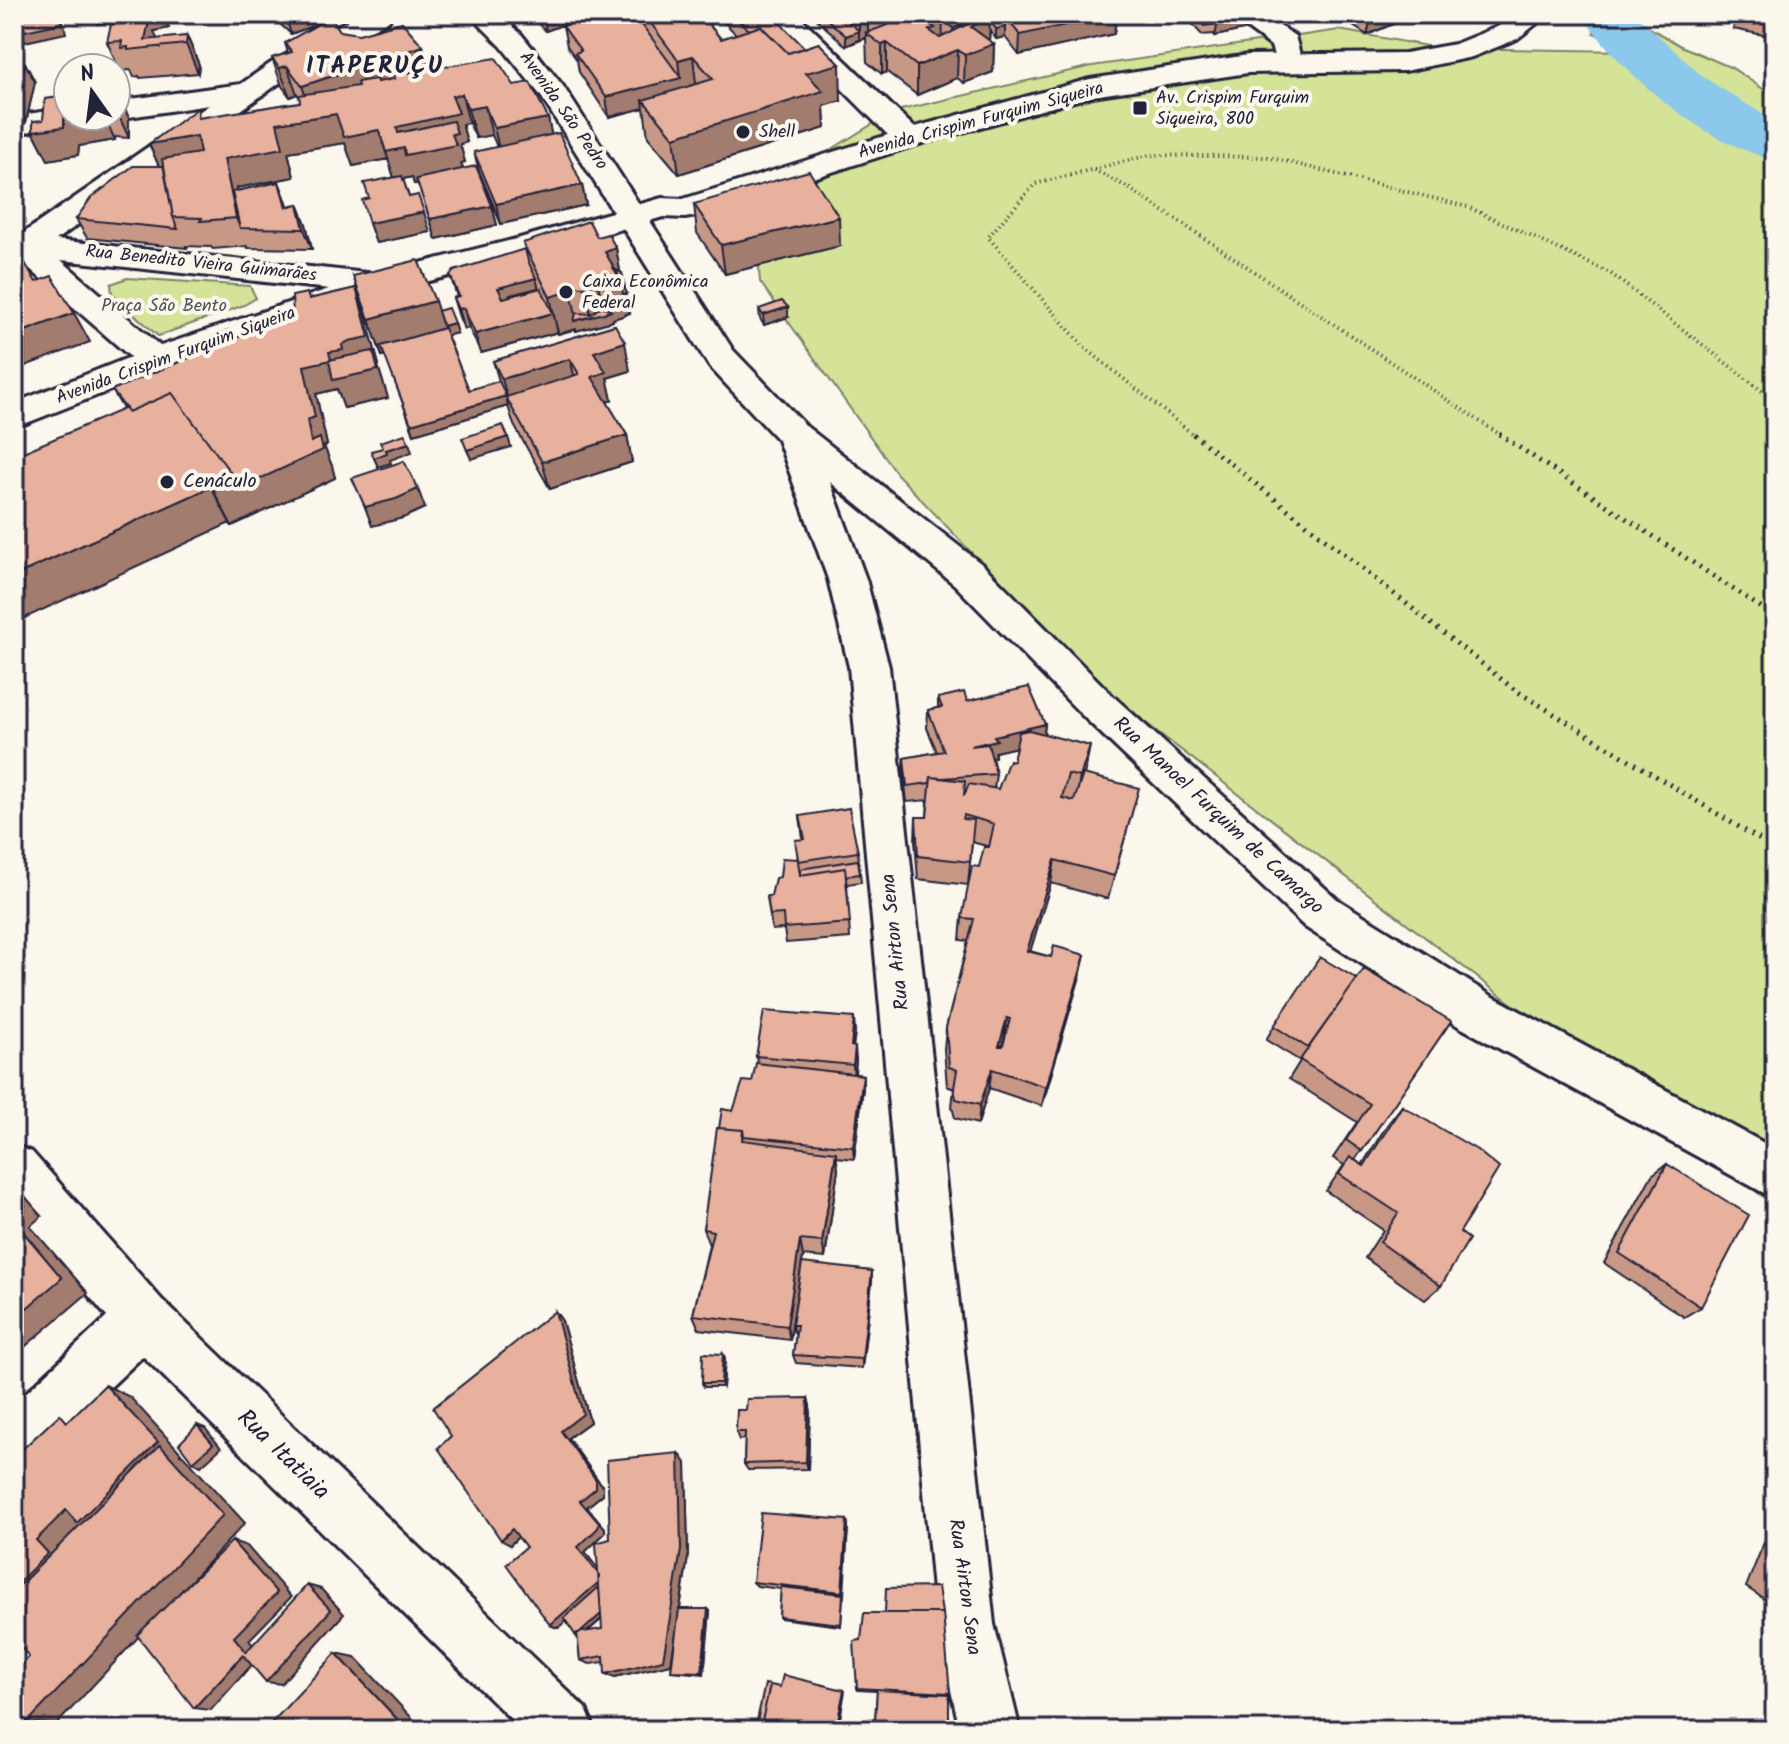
<svg xmlns="http://www.w3.org/2000/svg" width="1789" height="1744" font-family="Kalam,sans-serif">
	<rect width="100%" height="100%" fill="#fbf7ec"/>
	<filter id="ink" filterUnits="userSpaceOnUse"><feTurbulence type="fractalNoise" baseFrequency=".0125" numOctaves="2"/><feDisplacementMap in="SourceGraphic" scale="16" xChannelSelector="R" yChannelSelector="G"/><feConvolveMatrix kernelMatrix="1 2 1 2 8 2 1 2 1" color-interpolation-filters="sRGB"/></filter>
	<g filter="url(#ink)">
		<path fill="#d4e397" stroke="#7b8269" stroke-width="2" d="M 1593,14 L 1626,14 L 1681,46 L 1732,68 L 1775,97 L 1775,1206 L 1099,687 L 897,474 L 760,282 L 753,198 L 892,112 L 1092,66 L 1339,30 L 1438,48 L 1630,51 L 1594,33 Z
			M 127,278 L 250,286 L 256,298 L 244,305 L 158,336 L 112,294 L 111,284 Z"/>
		<g fill="none" stroke-linecap="round" stroke-linejoin="round">
			<path fill="#8bc8eb" fill-rule="evenodd" d="M 1581,14 L 1635,14 L 1703,77 L 1775,122 L 1775,160 C 1700,141 1625,77 1581,14 Z"/>
			<g stroke="#22223b" stroke-width="6">
				<path id="minor" d="M 359,14 L 393,14 L 389,20 L 291,75 L 56,240 L 376,274 L 388,277 L 392,284 L 388,291 L 376,294 L 61,260 L 167,352 L 172,360 L 167,368 L 155,371 L 143,368 L 14,255 L 14,235 L 19,236 L 209,105 L 116,119 L 106,116 L 116,116 L 116,101 L 241,84 L 271,63 Z
					M 469,14 L 499,14 L 521,34 L 563,86 L 733,350 L 807,427 L 983,565 L 1114,697 L 1337,899 L 1492,996 L 1775,1149 L 1775,1199 L 1458,1026 L 1305,927 L 1086,719 L 955,585 L 830,482 L 866,579 L 889,667 L 994,1624 L 1020,1730 L 960,1730 L 936,1624 L 849,667 L 828,579 L 778,440 L 709,366 L 541,96 L 501,46 Z
					M 767,14 L 797,14 L 919,132 L 923,138 L 919,144 L 908,147 L 897,144 Z
					M 1228,14 L 1261,14 L 1295,36 L 1302,62 L 1298,68 L 1288,71 L 1278,68 L 1271,46 Z
					M 68,108 L 68,116 L 91,116 L 86,122 L 14,134 L 14,116 Z
					M 14,1145 L 32,1152 L 162,1300 L 586,1709 L 595,1730 L 522,1730 L 143,1356 L 33,1461 L 14,1469 L 14,1404 L 107,1317 L 14,1207 Z"/>
			</g>
			<g stroke="#22223b" stroke-width="6">
				<path id="major" d="M 1517,14 L 1549,14 L 1517,39 L 1472,57 L 1405,71 L 1248,73 L 1092,96 L 919,144 L 696,216 L 685,218 L 663,217 L 540,253 L 386,292 L 167,368 L 14,428 L 14,403 L 143,352 L 364,277 L 520,238 L 662,198 L 683,199 L 897,132 L 1090,79 L 1248,55 L 1405,53 L 1455,44 L 1497,27 Z"/>
			</g>
			<path stroke="#22223b" stroke-width="4" stroke-dasharray="1 4" stroke-linecap="butt" d="M 1094,170 L 1127,187 L 1502,436
				M 1195,436 L 1084,347 L 988,237 L 1035,184 L 1150,155 L 1268,157 L 1468,207 L 1610,273 L 1775,401"/>
			<path stroke="#22223b" stroke-width="5" stroke-dasharray="2 6" stroke-linecap="butt" d="M 1193,434 L 1515,690 L 1775,849
				M 1499,434 L 1775,617"/>
			<use href="#minor" fill="#fbf7ec" fill-rule="evenodd"/>
			<use href="#major" fill="#fbf7ec" fill-rule="evenodd"/>
		</g>
		<path fill="#c89887" stroke="#22223b" stroke-width="2" fill-rule="evenodd" d="M 269,14 L 338,14 L 339,16 L 332,19 L 340,31 L 429,69 L 514,85 L 548,118 L 551,135 L 582,185 L 586,205 L 501,224 L 479,171 L 474,152 L 497,147 L 492,135 L 476,138 L 469,123 L 462,124 L 467,142 L 460,144 L 465,162 L 461,163 L 463,169 L 492,206 L 497,225 L 436,239 L 418,183 L 414,184 L 412,177 L 403,179 L 409,197 L 430,232 L 376,243 L 369,223 L 369,198 L 394,177 L 388,159 L 353,166 L 345,143 L 288,152 L 294,177 L 236,188 L 236,191 L 279,182 L 288,206 L 298,204 L 306,224 L 312,249 L 248,248 L 248,246 L 213,249 L 211,247 L 186,246 L 187,248 L 87,238 L 76,219 L 159,166 L 149,144 L 202,118 L 300,102 L 300,98 L 297,94 L 290,97 L 282,86 L 272,58 L 288,53 L 285,43 L 320,23 L 291,34 Z
			M 528,14 L 591,14 L 546,31 Z
			M 595,14 L 700,14 L 721,39 L 736,34 L 716,14 L 771,14 L 841,101 L 824,106 L 825,128 L 679,174 L 648,137 L 644,108 L 609,117 L 579,72 L 577,60 L 567,46 L 563,26 Z
			M 811,14 L 1126,14 L 1116,19 L 1114,34 L 1019,55 L 1005,37 L 996,39 L 990,31 L 989,40 L 994,44 L 993,72 L 964,83 L 957,78 L 917,95 L 887,72 L 882,74 L 867,62 L 866,38 L 846,46 Z
			M 1196,14 L 1248,14 L 1244,30 L 1215,36 L 1214,34 L 1202,35 L 1193,25 L 1195,15 Z
			M 1335,14 L 1416,14 L 1367,35 Z
			M 1737,14 L 1775,14 L 1775,24 L 1769,36 L 1733,29 Z
			M 169,28 L 154,31 L 157,39 L 187,36 L 199,65 L 198,73 L 140,78 L 139,76 L 134,77 L 131,70 L 120,71 L 107,42 Z
			M 25,63 L 35,82 L 26,122 L 14,123 L 14,64 Z
			M 116,89 L 129,118 L 129,138 L 115,137 L 115,140 L 79,146 L 78,155 L 48,160 L 33,131 L 68,116 L 116,116 Z
			M 694,204 L 840,246 L 725,274 L 697,233 Z
			M 597,237 L 616,248 L 620,272 L 622,273 L 630,313 L 626,314 L 626,315 L 613,319 L 613,321 L 576,331 L 576,329 L 558,334 L 558,332 L 481,353 L 469,328 L 464,329 L 459,317 L 453,298 L 457,297 L 450,275 L 525,249 L 523,243 Z
			M 353,276 L 438,311 L 457,333 L 447,335 L 469,390 L 499,381 L 493,361 L 615,325 L 630,371 L 607,378 L 612,400 L 607,402 L 627,435 L 632,462 L 550,489 L 514,425 L 508,406 L 414,434 L 385,355 L 382,356 Z
			M 356,288 L 366,317 L 379,365 L 378,366 L 388,398 L 344,408 L 337,389 L 316,394 L 327,445 L 324,446 L 332,466 L 335,478 L 232,526 L 123,409 L 112,390 L 201,353 L 196,344 L 236,338 L 293,314 L 310,299 Z
			M 759,309 L 788,317 L 764,325 L 760,319 Z
			M 938,698 L 1045,724 L 1044,734 L 1084,774 L 1132,812 L 1108,899 L 1051,883 L 1030,951 L 1051,957 L 1085,955 L 1080,976 L 1042,1106 L 989,1088 L 978,1124 L 955,1118 L 952,1107 L 954,1089 L 947,1086 L 944,1049 L 946,1028 L 968,941 L 960,940 L 962,918 L 979,867 L 990,847 L 972,842 L 968,885 L 918,879 L 915,841 L 916,817 L 927,817 L 928,800 L 907,802 L 904,775 L 904,758 L 937,752 L 927,728 L 928,710 L 938,708 ZM 1016,747 L 1013,761 L 998,789 L 994,789 L 996,774 L 992,758 L 995,757 L 995,752 Z
			M 800,816 L 858,852 L 861,882 L 847,884 L 850,938 L 786,943 L 784,929 L 772,930 L 767,896 L 771,896 L 780,877 L 797,859 L 803,839 Z
			M 1357,979 L 1451,1021 L 1355,1160 L 1362,1165 L 1387,1125 L 1402,1106 L 1460,1232 L 1441,1286 L 1425,1300 L 1365,1258 L 1383,1230 L 1326,1191 L 1344,1165 L 1333,1158 L 1357,1122 L 1289,1079 L 1300,1061 L 1266,1040 L 1274,1026 Z
			M 855,1032 L 853,1046 L 856,1060 L 855,1074 L 863,1075 L 863,1088 L 854,1159 L 836,1157 L 838,1170 L 825,1258 L 803,1256 L 790,1340 L 699,1329 L 693,1315 L 709,1245 L 703,1229 L 719,1128 L 733,1111 L 752,1082 L 758,1063 L 756,1056 Z
			M 1667,1164 L 1701,1307 L 1684,1317 L 1604,1263 L 1652,1175 Z
			M 872,1281 L 862,1368 L 796,1363 L 793,1355 L 796,1334 L 795,1334 L 792,1325 Z
			M 555,1311 L 562,1321 L 590,1422 L 568,1438 L 603,1487 L 603,1494 L 587,1507 L 605,1528 L 605,1533 L 585,1552 L 598,1569 L 610,1539 L 679,1453 L 686,1463 L 688,1557 L 680,1609 L 710,1611 L 704,1674 L 671,1671 L 676,1636 L 671,1664 L 615,1677 L 604,1662 L 590,1664 L 580,1660 L 578,1637 L 576,1636 L 566,1621 L 558,1628 L 550,1625 L 526,1547 L 518,1537 L 510,1545 L 451,1436 ZM 602,1619 L 602,1629 L 587,1632 Z
			M 723,1354 L 725,1358 L 723,1387 L 704,1387 L 702,1383 Z
			M 808,1398 L 810,1406 L 808,1469 L 748,1470 L 744,1464 L 745,1439 L 739,1440 L 736,1432 L 746,1410 Z
			M 847,1520 L 848,1526 L 841,1626 L 780,1618 L 779,1617 L 781,1589 L 757,1586 L 753,1582 Z
			M 1773,1520 L 1775,1520 L 1775,1606 L 1746,1587 Z
			M 938,1587 L 875,1721 L 877,1691 L 858,1690 L 857,1688 L 861,1640 L 885,1613 Z"/>
		<path fill="#a27c6e" stroke="#22223b" stroke-width="2" d="M 59,14 L 61,14 L 66,33 L 20,43 L 15,33 Z
			M 93,14 L 137,14 L 138,15 L 97,24 Z
			M 287,14 L 338,14 L 339,16 L 291,34 L 285,15 Z
			M 543,14 L 591,14 L 546,31 Z
			M 859,14 L 868,14 L 868,35 L 866,33 L 866,38 L 859,40 Z
			M 932,14 L 943,20 L 942,49 L 929,30 Z
			M 1102,14 L 1126,14 L 1116,19 L 1114,34 L 1019,55 L 1020,35 Z
			M 1233,14 L 1248,14 L 1244,30 L 1215,36 L 1219,17 Z
			M 1375,14 L 1416,14 L 1367,35 L 1372,15 Z
			M 990,16 L 989,45 L 994,44 L 993,72 L 964,83 L 965,55 L 971,27 Z
			M 165,18 L 169,28 L 154,31 L 160,47 L 145,40 L 147,22 Z
			M 962,25 L 961,52 L 958,50 L 957,78 L 917,95 L 917,66 L 952,52 L 953,28 Z
			M 1005,27 L 1005,37 L 996,39 L 996,29 Z
			M 859,31 L 859,40 L 846,46 L 846,36 Z
			M 187,36 L 199,65 L 198,73 L 186,44 Z
			M 887,43 L 887,72 L 882,74 L 882,45 Z
			M 423,46 L 431,74 L 312,115 L 302,86 Z
			M 693,56 L 697,93 L 643,100 L 644,108 L 609,117 L 606,97 L 680,78 L 678,60 Z
			M 819,61 L 840,64 L 841,101 L 824,106 L 825,128 L 679,174 L 674,137 L 790,90 Z
			M 25,63 L 35,82 L 26,122 L 15,102 Z
			M 287,66 L 297,94 L 290,97 L 279,68 Z
			M 116,89 L 129,118 L 129,138 L 116,110 Z
			M 462,94 L 469,123 L 462,124 L 467,142 L 460,144 L 465,162 L 461,163 L 464,174 L 414,184 L 412,177 L 395,181 L 386,152 L 397,127 L 452,96 Z
			M 485,106 L 492,135 L 476,138 L 468,109 Z
			M 336,114 L 379,130 L 388,159 L 353,166 L 345,143 L 288,152 L 294,177 L 236,188 L 244,228 L 240,228 L 236,218 L 224,159 L 277,123 Z
			M 70,116 L 104,116 L 115,140 L 79,146 L 78,155 L 48,160 L 33,131 L 64,117 Z
			M 548,118 L 554,147 L 501,157 L 494,128 Z
			M 197,136 L 209,165 L 162,173 L 149,144 Z
			M 279,182 L 287,202 L 293,226 L 286,207 Z
			M 582,185 L 586,205 L 501,224 L 496,204 Z
			M 298,204 L 306,224 L 312,249 L 304,229 Z
			M 492,206 L 497,225 L 436,239 L 430,219 Z
			M 424,212 L 430,232 L 376,243 L 369,223 Z
			M 839,217 L 840,246 L 725,274 L 721,245 Z
			M 616,248 L 622,282 L 622,273 L 630,313 L 626,314 L 626,315 L 613,319 L 613,321 L 576,331 L 576,329 L 558,334 L 550,297 L 570,286 L 577,320 L 591,317 L 585,287 L 597,279 L 604,313 L 609,312 L 604,283 L 605,252 Z
			M 536,278 L 541,297 L 505,307 L 498,288 Z
			M 356,288 L 366,317 L 379,365 L 378,366 L 388,398 L 344,408 L 337,389 L 316,394 L 327,445 L 324,446 L 332,466 L 335,478 L 232,526 L 213,490 L 311,442 L 307,420 L 304,366 L 342,345 Z
			M 435,301 L 443,326 L 454,323 L 457,333 L 446,336 L 447,338 L 382,356 L 369,319 Z
			M 788,307 L 788,317 L 764,325 L 763,315 Z
			M 464,308 L 469,328 L 464,329 L 458,309 Z
			M 74,313 L 90,342 L 14,370 L 14,335 Z
			M 553,313 L 558,332 L 481,353 L 475,334 Z
			M 625,342 L 630,371 L 607,378 L 612,400 L 598,405 L 592,377 L 594,352 Z
			M 570,359 L 577,387 L 508,400 L 502,379 Z
			M 506,396 L 508,406 L 414,434 L 411,424 Z
			M 627,435 L 632,462 L 550,489 L 542,462 Z
			M 508,437 L 511,447 L 471,459 L 467,450 Z
			M 409,443 L 412,452 L 390,460 L 391,463 L 378,467 L 374,458 L 386,450 Z
			M 211,487 L 230,523 L 14,623 L 14,576 Z
			M 418,489 L 425,508 L 403,518 L 372,526 L 365,507 Z
			M 1045,724 L 1043,741 L 995,752 L 995,757 L 970,763 L 971,746 L 994,736 Z
			M 1090,746 L 1085,771 L 1076,801 L 1080,777 Z
			M 1055,860 L 1051,883 L 1024,972 L 1027,951 Z
			M 1085,955 L 1080,976 L 1042,1106 L 1046,1087 Z
			M 854,1018 L 855,1032 L 851,1060 L 851,1046 Z
			M 1007,1018 L 1004,1039 L 996,1066 L 999,1046 Z
			M 855,1047 L 856,1060 L 854,1079 L 853,1065 Z
			M 992,1069 L 989,1088 L 978,1124 L 980,1105 Z
			M 863,1075 L 863,1088 L 854,1159 L 853,1147 Z
			M 836,1152 L 838,1170 L 825,1258 L 822,1242 Z
			M 14,1187 L 22,1193 L 42,1216 L 30,1226 L 88,1293 L 14,1356 Z
			M 800,1240 L 803,1256 L 790,1340 L 787,1326 Z
			M 872,1271 L 872,1281 L 862,1368 L 862,1359 Z
			M 555,1311 L 562,1321 L 590,1422 L 568,1438 L 603,1487 L 603,1494 L 587,1507 L 605,1528 L 605,1533 L 585,1552 L 609,1584 L 610,1611 L 580,1638 L 576,1636 L 606,1586 L 558,1628 L 550,1625 L 578,1547 L 580,1501 L 561,1431 Z
			M 723,1354 L 725,1358 L 723,1387 L 721,1383 Z
			M 105,1385 L 130,1397 L 181,1453 L 180,1454 L 183,1455 L 245,1523 L 57,1724 L 34,1723 L 36,1730 L 15,1730 L 14,1726 L 14,1662 L 32,1718 L 31,1639 L 14,1656 L 14,1587 L 36,1540 Z
			M 808,1398 L 810,1406 L 808,1469 L 806,1462 Z
			M 197,1425 L 205,1428 L 221,1448 L 201,1466 L 193,1462 Z
			M 679,1453 L 686,1463 L 688,1557 L 671,1664 L 615,1677 L 605,1674 Z
			M 847,1520 L 848,1526 L 844,1596 L 842,1592 Z
			M 512,1529 L 521,1534 L 510,1545 L 501,1540 Z
			M 232,1541 L 247,1546 L 291,1597 L 249,1640 L 261,1655 L 246,1652 L 234,1637 Z
			M 307,1585 L 321,1589 L 344,1614 L 281,1684 L 266,1682 Z
			M 708,1609 L 710,1611 L 704,1674 L 702,1672 Z
			M 336,1653 L 355,1657 L 423,1730 L 407,1730 Z
			M 243,1655 L 258,1658 L 211,1710 L 194,1708 Z
			M 844,1690 L 845,1691 L 838,1730 L 836,1730 Z"/>
		<path fill="#e8b19d" stroke="#22223b" stroke-width="2" fill-rule="evenodd" d="M 18,14 L 59,14 L 62,23 L 15,33 L 14,15 Z
			M 143,14 L 163,14 L 165,18 L 149,22 L 149,21 L 146,21 Z
			M 595,14 L 634,14 L 681,78 L 606,97 L 575,53 L 581,51 L 563,26 Z
			M 644,14 L 700,14 L 721,39 L 761,26 L 788,53 L 819,43 L 840,64 L 806,73 L 823,91 L 674,137 L 643,100 L 713,79 L 693,56 L 678,60 Z
			M 733,14 L 771,14 L 805,48 L 788,53 L 761,26 L 749,30 Z
			M 821,14 L 836,14 L 843,20 L 846,19 L 859,31 L 846,36 Z
			M 875,14 L 947,14 L 962,25 L 953,28 L 943,20 L 931,25 L 935,28 L 929,30 L 940,38 L 968,24 L 954,14 L 987,14 L 990,16 L 971,27 L 994,44 L 965,55 L 958,50 L 917,66 L 887,43 L 882,45 L 866,33 L 890,24 Z
			M 987,14 L 1003,14 L 1013,26 L 1006,18 L 1005,27 L 996,29 L 990,22 L 990,16 Z
			M 1012,14 L 1116,14 L 1020,35 L 1006,18 L 1013,16 Z
			M 1199,14 L 1207,14 L 1216,24 L 1204,26 L 1195,15 Z
			M 1216,14 L 1233,14 L 1219,17 Z
			M 331,17 L 340,31 L 359,34 L 402,22 L 423,46 L 302,86 L 287,66 L 279,68 L 272,58 L 292,52 L 285,43 Z
			M 149,21 L 145,40 L 187,36 L 186,44 L 128,50 L 128,47 L 121,48 L 122,41 L 107,42 L 111,24 Z
			M 496,58 L 514,85 L 530,82 L 548,118 L 494,128 L 485,106 L 468,109 L 462,94 L 452,96 L 459,113 L 397,127 L 398,133 L 453,121 L 457,133 L 452,134 L 456,145 L 405,155 L 404,148 L 386,152 L 379,130 L 344,137 L 336,114 L 277,123 L 283,148 L 224,159 L 236,218 L 200,221 L 202,218 L 173,217 L 162,159 L 200,153 L 197,136 L 149,144 L 198,108 L 198,118 L 300,102 L 299,95 L 358,86 L 357,82 L 376,79 L 377,82 L 394,79 L 393,75 Z
			M 25,63 L 15,102 L 14,102 L 14,64 Z
			M 68,96 L 68,116 L 70,116 L 64,117 L 64,127 L 33,131 L 33,121 L 43,120 L 45,99 Z
			M 559,133 L 582,185 L 496,204 L 474,152 Z
			M 133,166 L 164,166 L 173,217 L 178,229 L 76,219 L 91,198 Z
			M 476,166 L 492,206 L 430,219 L 416,179 Z
			M 809,171 L 839,217 L 721,245 L 694,204 Z
			M 402,176 L 409,197 L 418,195 L 424,212 L 369,223 L 362,200 L 369,198 L 364,183 Z
			M 279,182 L 286,207 L 298,204 L 304,229 L 240,228 L 232,192 Z
			M 589,221 L 597,237 L 608,234 L 616,248 L 605,252 L 620,278 L 604,283 L 597,279 L 585,287 L 570,286 L 568,292 L 550,297 L 523,243 Z
			M 14,244 L 36,282 L 52,276 L 74,313 L 14,335 Z
			M 525,249 L 528,261 L 536,278 L 498,288 L 503,298 L 541,288 L 553,313 L 475,334 L 464,308 L 458,309 L 453,298 L 459,296 L 450,275 L 454,271 Z
			M 418,260 L 435,301 L 369,319 L 353,276 Z
			M 614,269 L 622,273 L 622,285 L 627,293 L 623,294 L 620,278 Z
			M 356,288 L 369,337 L 349,341 L 342,345 L 343,350 L 329,352 L 331,360 L 304,366 L 315,417 L 307,420 L 311,442 L 320,438 L 323,450 L 240,488 L 236,480 L 172,393 L 128,412 L 112,390 L 203,352 L 196,344 L 229,330 L 236,338 L 293,314 L 292,296 L 307,293 L 309,299 Z
			M 538,288 L 510,296 L 510,295 Z
			M 782,301 L 788,307 L 763,315 L 759,309 Z
			M 602,306 L 611,311 L 574,321 L 576,313 L 591,314 Z
			M 448,308 L 454,323 L 443,326 L 438,311 Z
			M 615,325 L 625,342 L 594,352 L 606,372 L 592,377 L 627,435 L 542,462 L 506,397 L 579,374 L 570,359 L 502,379 L 493,361 Z
			M 444,328 L 469,390 L 499,381 L 506,396 L 411,424 L 381,346 Z
			M 373,351 L 378,370 L 333,380 L 329,360 Z
			M 172,393 L 236,480 L 213,490 L 211,487 L 14,576 L 14,456 L 126,408 L 128,412 Z
			M 503,425 L 508,437 L 467,450 L 462,438 Z
			M 405,434 L 409,443 L 386,450 L 387,453 L 374,458 L 371,451 L 383,448 L 380,442 Z
			M 404,461 L 418,489 L 396,499 L 365,507 L 352,478 Z
			M 1029,687 L 1045,724 L 994,736 L 997,740 L 971,746 L 988,744 L 996,774 L 943,778 L 931,777 L 930,783 L 907,786 L 904,758 L 944,751 L 928,710 L 942,707 L 938,698 L 964,692 L 967,701 Z
			M 1029,730 L 1090,746 L 1080,777 L 1068,774 L 1062,798 L 1074,801 L 1083,774 L 1139,788 L 1114,876 L 1055,860 L 1027,951 L 1051,957 L 1054,946 L 1085,955 L 1046,1087 L 992,1069 L 980,1105 L 956,1099 L 954,1088 L 957,1070 L 949,1067 L 946,1028 L 974,919 L 962,918 L 972,866 L 979,867 L 984,847 L 989,847 L 994,824 L 964,815 L 963,819 L 974,820 L 970,862 L 918,856 L 916,817 L 927,817 L 931,777 L 965,781 L 964,796 L 969,784 L 998,789 L 1009,760 L 1013,761 L 1019,732 ZM 1007,1018 L 1010,1019 L 1003,1046 L 999,1046 Z
			M 849,808 L 858,852 L 798,861 L 800,875 L 845,868 L 850,923 L 784,928 L 783,914 L 770,915 L 767,896 L 771,896 L 775,878 L 780,877 L 782,858 L 798,859 L 795,840 L 805,839 L 800,816 Z
			M 858,860 L 860,874 L 846,876 L 845,868 L 800,875 L 800,869 Z
			M 1320,957 L 1357,979 L 1308,1048 L 1274,1026 Z
			M 1364,969 L 1451,1021 L 1362,1151 L 1346,1140 L 1370,1104 L 1300,1060 Z
			M 764,1011 L 854,1018 L 851,1046 L 855,1047 L 853,1065 L 756,1056 Z
			M 756,1063 L 863,1075 L 853,1147 L 744,1136 L 743,1130 L 719,1128 L 722,1109 L 733,1111 L 743,1081 L 752,1082 Z
			M 1402,1106 L 1477,1150 L 1499,1168 L 1460,1232 L 1469,1239 L 1441,1286 L 1380,1242 L 1398,1213 L 1339,1174 L 1350,1157 L 1364,1166 Z
			M 717,1128 L 743,1130 L 742,1140 L 836,1152 L 822,1242 L 800,1240 L 787,1326 L 693,1315 L 713,1231 L 703,1229 Z
			M 1667,1164 L 1749,1215 L 1701,1307 L 1619,1253 Z
			M 14,1192 L 25,1205 L 14,1213 Z
			M 14,1221 L 62,1278 L 14,1319 Z
			M 802,1263 L 872,1271 L 862,1359 L 793,1355 L 797,1325 L 792,1325 Z
			M 555,1311 L 583,1414 L 561,1431 L 596,1480 L 596,1488 L 580,1501 L 599,1523 L 598,1528 L 578,1547 L 599,1575 L 599,1582 L 550,1625 L 506,1564 L 526,1547 L 512,1529 L 501,1540 L 438,1448 L 451,1436 L 433,1408 Z
			M 703,1353 L 723,1354 L 721,1383 L 702,1383 Z
			M 105,1385 L 158,1442 L 77,1523 L 66,1510 L 36,1540 L 48,1553 L 14,1587 L 14,1457 L 60,1414 L 67,1422 Z
			M 808,1398 L 806,1462 L 744,1464 L 745,1432 L 736,1432 L 737,1410 L 746,1410 L 747,1399 Z
			M 197,1425 L 213,1444 L 193,1462 L 179,1444 Z
			M 160,1445 L 223,1515 L 27,1723 L 14,1704 L 14,1673 L 29,1657 L 14,1639 L 14,1591 Z
			M 679,1453 L 681,1550 L 663,1660 L 605,1674 L 604,1656 L 580,1660 L 577,1633 L 602,1629 L 596,1543 L 610,1539 L 607,1460 Z
			M 761,1513 L 847,1520 L 842,1592 L 753,1582 Z
			M 232,1541 L 277,1593 L 234,1637 L 246,1652 L 307,1585 L 331,1610 L 266,1682 L 243,1655 L 194,1708 L 137,1635 Z
			M 1775,1560 L 1775,1589 L 1766,1583 Z
			M 599,1587 L 601,1614 L 580,1633 L 577,1633 L 576,1636 L 564,1618 Z
			M 781,1587 L 843,1594 L 841,1624 L 779,1617 Z
			M 938,1587 L 942,1613 L 885,1613 L 886,1588 Z
			M 679,1609 L 708,1609 L 702,1672 L 671,1671 Z
			M 864,1613 L 943,1613 L 950,1693 L 857,1688 L 854,1641 L 861,1640 Z
			M 336,1653 L 407,1730 L 265,1730 Z
			M 783,1675 L 844,1690 L 836,1730 L 760,1730 L 770,1685 L 780,1687 Z
			M 765,1684 L 770,1685 L 760,1730 L 755,1730 Z
			M 877,1690 L 949,1694 L 949,1730 L 918,1730 L 875,1721 Z
			M 870,1719 L 918,1730 L 868,1730 Z"/>
	</g>
	<g fill="#22223b" stroke="#fbf7ec" stroke-width="3">
		<rect x="1132" y="100" width="16" height="16" rx="4"/>
		<circle cx="743" cy="132" r="8"/>
		<circle cx="566" cy="292" r="8"/>
		<circle cx="167" cy="482" r="8"/>
	</g>
	<g text-anchor="middle" dominant-baseline="central" stroke-width="8" stroke-linejoin="round" paint-order="stroke">
		<g font-size="18" fill="#22223b" stroke="#fbf7ec" text-anchor="start">
			<text x="1156" y="98">Av. Crispim Furquim<tspan x="1156" dy="21">Siqueira, 800</tspan></text>
			<text x="759" y="132">Shell</text>
			<text x="582" y="282">Caixa Econômica<tspan x="582" dy="21">Federal</tspan></text>
		</g>
		<g font-size="18" fill="#22223b" stroke="#fbf7ec">
			<text transform="translate(563 111) rotate(55)">Avenida São Pedro</text>
			<text transform="translate(981 121) rotate(-15)">Avenida Crispim Furquim Siqueira</text>
			<text transform="translate(201 264) rotate(6)">Rua Benedito Vieira Guimarães</text>
			<text transform="translate(176 356) rotate(-20)">Avenida Crispim Furquim Siqueira</text>
		</g>
		<g font-size="18" fill="#4e5252" stroke="#fbf7ec">
			<text x="164" y="306">Praça São Bento</text>
		</g>
		<g font-size="20" fill="#22223b" stroke="#fbf7ec" text-anchor="start">
			<text x="183" y="482">Cenáculo</text>
		</g>
		<g font-size="20" fill="#22223b" stroke="#fbf7ec">
			<text transform="translate(1218 816) rotate(43)">Rua Manoel Furquim de Camargo</text>
			<text transform="translate(896 942) rotate(-96)">Rua Airton Sena</text>
			<text transform="translate(964 1587) rotate(82)">Rua Airton Sena</text>
		</g>
		<g font-size="24" font-weight="bold" letter-spacing="2" fill="#22223b" stroke="#fbf7ec">
			<text x="375" y="66">ITAPERUÇU</text>
		</g>
		<g font-size="24" fill="#22223b" stroke="#fbf7ec">
			<text transform="translate(283 1455) rotate(44)">Rua Itatiaia</text>
		</g>
	</g>
	<rect width="1789" height="1744" fill="none" stroke="#fbf7ec" stroke-width="48"/>
	<rect x="24" y="24" width="1741" height="1696" fill="none" stroke="#22223b" stroke-width="3" filter="url(#ink)"/>
	<g transform="translate(92 92) rotate(346)"><circle r="38" fill="#fbf7ec" stroke="#a4a2a5" stroke-width="2"/>
	<path d="M0-6L14 30L0 20L-14 30Z" fill="#22223b"/>
	<text y="-12" font-size="22" font-weight="bold" text-anchor="middle" fill="#22223b">N</text>
	</g>
</svg>
